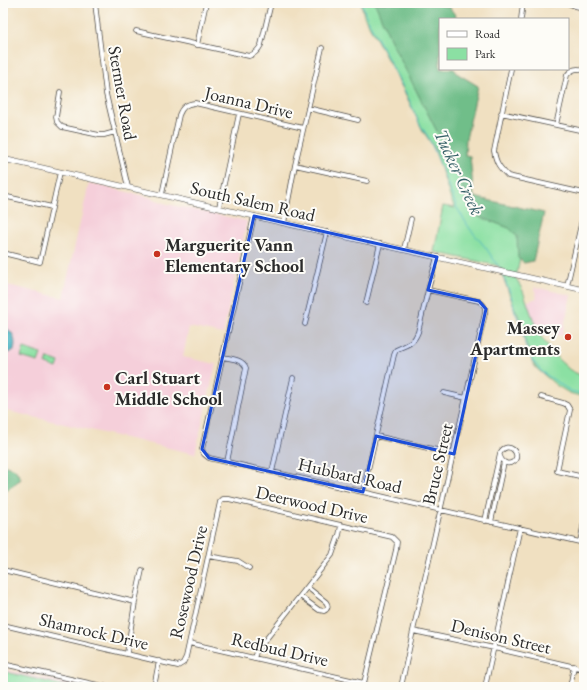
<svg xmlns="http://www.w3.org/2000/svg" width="587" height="690" font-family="'EB Garamond',serif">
	<rect width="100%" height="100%" fill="#fdfcf7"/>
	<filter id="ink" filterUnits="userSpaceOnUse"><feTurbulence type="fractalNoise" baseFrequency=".025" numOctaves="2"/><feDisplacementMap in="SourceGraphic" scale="8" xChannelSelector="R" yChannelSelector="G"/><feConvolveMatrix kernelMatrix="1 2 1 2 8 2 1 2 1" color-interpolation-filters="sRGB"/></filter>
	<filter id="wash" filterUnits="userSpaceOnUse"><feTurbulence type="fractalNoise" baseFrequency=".012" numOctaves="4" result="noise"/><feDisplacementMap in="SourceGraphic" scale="16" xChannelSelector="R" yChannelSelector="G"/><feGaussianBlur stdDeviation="0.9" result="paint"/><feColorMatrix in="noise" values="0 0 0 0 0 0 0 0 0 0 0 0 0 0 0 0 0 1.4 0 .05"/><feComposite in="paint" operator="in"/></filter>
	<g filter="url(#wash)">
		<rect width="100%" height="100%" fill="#f0e0c1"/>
		<path fill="#f5cfda" d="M 89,183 L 149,197 L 167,204 L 247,221 L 223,334 L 189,327 L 183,357 L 216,364 L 195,454 L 3,410 L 3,284 L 63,298 Z
			M 534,287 L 571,295 L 562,336 L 537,331 L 526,302 L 537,298 Z
			M 3,669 L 84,687 L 3,687 Z"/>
		<path fill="#8be0a3" stroke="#5b8667" d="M 361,3 L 377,3 L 440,121 L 474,208 L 527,225 L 516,278 L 523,291 L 538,333 L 559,360 L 570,370 L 584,377 L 584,397 L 569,393 L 556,385 L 536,368 L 532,361 L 525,341 L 522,325 L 518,315 L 514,307 L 499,266 L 434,252 L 443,206 L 455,208 L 451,200 L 435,149 L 423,131 L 403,89 L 364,16 Z
			M 24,348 L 41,354 L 38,362 L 21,357 Z
			M 48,358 L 59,362 L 57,368 L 46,364 Z
			M 3,671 L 10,673 L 69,687 L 3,687 Z"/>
		<path fill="#70be89" stroke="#4e745a" d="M 375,3 L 430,3 L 449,7 L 456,16 L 455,19 L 440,19 L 440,69 L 454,69 L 458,74 L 478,86 L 466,139 L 465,155 L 470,156 L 474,197 L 544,213 L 533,261 L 524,263 L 518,258 L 517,236 L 509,228 L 477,216 L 468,203 L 456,169 L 390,39 Z
			M 3,465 L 15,469 L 21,479 L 7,490 L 3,491 Z"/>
		<path fill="#43b0c0" stroke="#376e76" d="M 3,326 C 13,331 17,339 14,350 L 11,352 L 3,354 Z"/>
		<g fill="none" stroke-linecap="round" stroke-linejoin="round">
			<path stroke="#43b0c0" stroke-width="1" d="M 362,3 L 365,13 L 372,28 L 407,95 L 419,123 L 427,135 L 435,152 L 457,208 L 470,229 L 486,248 L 500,269
				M 502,274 L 511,295 L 515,312 L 521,325 L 526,348 L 532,360 L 542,372 L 557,382 L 570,391 L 584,394"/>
		</g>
	</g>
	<g filter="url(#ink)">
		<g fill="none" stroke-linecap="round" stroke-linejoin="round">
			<g stroke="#494642" stroke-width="5.5">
				<path id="minor" d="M 95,3 L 106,94 L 128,187
					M 567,3 L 575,6 L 584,8
					M 521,19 L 523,3
					M 136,31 L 249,56 C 255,54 258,51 261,45 L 271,3
					M 197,45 L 206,3
					M 511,69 L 494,151 C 496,163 499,167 508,176 L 584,193
					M 60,92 L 56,117 L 57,122 L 62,127 L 99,135 L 104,135 L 115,132
					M 308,108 L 358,120
					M 501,113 L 584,131
					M 556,125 L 567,75 C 572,69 576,68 584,70
					M 295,165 L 367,181
					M 162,194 L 179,115 C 182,107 186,104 195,103 L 303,128
					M 3,196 L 52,207
					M 219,207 L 239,114
					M 254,216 L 202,449 L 204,454 L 209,458 L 227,462 L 363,492 L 584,543
					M 284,223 L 295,165 L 322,48
					M 404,249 L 411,219
					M 3,253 L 40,262 L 60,172
					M 567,286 L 584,211
					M 366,303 L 380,244
					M 305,324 L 327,232
					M 223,357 C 231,359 243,359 246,368 L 227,462
					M 444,393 L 466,398
					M 541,397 L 563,403 L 567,405 L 570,410 L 557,471 L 584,477
					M 376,436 L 454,454
					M 272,472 L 293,378
					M 363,492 L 394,355 L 396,350 C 407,344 413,345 418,332 L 428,290 L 437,257
					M 485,521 L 500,453 C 508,439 523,455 513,462 C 511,463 508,464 506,463 C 502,462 501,459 500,456
					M 491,522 L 504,462
					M 580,542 L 584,522
					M 208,556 L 238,561 L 249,568
					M 3,570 L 135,602
					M 300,596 L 319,610 L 324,611 C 328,609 329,606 326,602 L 307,587
					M 3,625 L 178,666 L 183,663 L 186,657 L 220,502 L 223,499 L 229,499 L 392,537 L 397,542 L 396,550 L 364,683 L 365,687
					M 413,631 L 494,648 L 584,669
					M 189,643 L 364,683
					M 127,653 L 135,602 L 142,570
					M 254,658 L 256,652 L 332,555 L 339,535 L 341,526
					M 3,664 L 107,687
					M 154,687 L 159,661
					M 401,687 L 413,631 L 485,313 C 486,307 484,305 479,301 L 428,290
					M 485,687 L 520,528
					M 570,687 L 574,666"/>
			</g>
			<g stroke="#494642" stroke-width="6">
				<path id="major" d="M 3,159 L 284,223 L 584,290"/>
			</g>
			<use href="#minor" stroke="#fff" stroke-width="4"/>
			<use href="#major" stroke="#fff" stroke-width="5"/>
		</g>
	</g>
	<path fill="#1d4ed8" fill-opacity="0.2" stroke="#1d4ed8" stroke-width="3" stroke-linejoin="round" d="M 254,216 L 437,257 L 428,290 L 479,301 L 486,309 L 454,454 L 376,436 L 363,492 L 209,458 L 202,449 Z"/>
	<g fill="#c8321e" stroke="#fdfcf7" stroke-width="1.5">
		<circle cx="157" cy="254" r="4"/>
		<circle cx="568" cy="337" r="4"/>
		<circle cx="107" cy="387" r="4"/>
	</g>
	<g text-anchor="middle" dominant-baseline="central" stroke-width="4" stroke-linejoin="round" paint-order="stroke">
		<g font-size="18" fill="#2b2b2b" stroke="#fdfcf7">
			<text transform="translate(123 93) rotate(80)">Stermer Road</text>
			<text transform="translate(249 102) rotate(13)">Joanna Drive</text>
			<text transform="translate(253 201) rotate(13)">South Salem Road</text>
			<text transform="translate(437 464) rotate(-77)">Bruce Street</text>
			<text transform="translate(350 475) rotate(13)">Hubbard Road</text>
			<text transform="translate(312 504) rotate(13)">Deerwood Drive</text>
			<text transform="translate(188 582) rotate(-77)">Rosewood Drive</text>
			<text transform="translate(94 631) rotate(13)">Shamrock Drive</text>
			<text transform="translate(501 636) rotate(13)">Denison Street</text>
			<text transform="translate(280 649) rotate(13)">Redbud Drive</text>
		</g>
		<g font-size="18" font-weight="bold" fill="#2b2b2b" stroke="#fdfcf7" text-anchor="start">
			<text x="165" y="244">Marguerite Vann<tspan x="165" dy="21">Elementary School</tspan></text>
			<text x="560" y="327" text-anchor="end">Massey<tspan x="560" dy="21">Apartments</tspan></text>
			<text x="115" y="377">Carl Stuart<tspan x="115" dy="21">Middle School</tspan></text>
		</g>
		<g font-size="19" font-style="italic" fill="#356067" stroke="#fdfcf7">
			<text transform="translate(459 172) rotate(65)">Tucker Creek</text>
		</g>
	</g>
	<rect width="587" height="690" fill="none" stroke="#fdfcf7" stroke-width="16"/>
	<rect x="439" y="18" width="130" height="52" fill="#fdfcf7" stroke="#a9a8a5"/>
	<rect x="447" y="31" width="20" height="6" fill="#ffffff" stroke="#a9a8a5"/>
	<text x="475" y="38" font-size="12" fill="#2b2b2b">Road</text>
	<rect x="447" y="48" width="20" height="12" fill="#8be0a3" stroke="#a9a8a5"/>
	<text x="475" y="58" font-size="12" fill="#2b2b2b">Park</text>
</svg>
